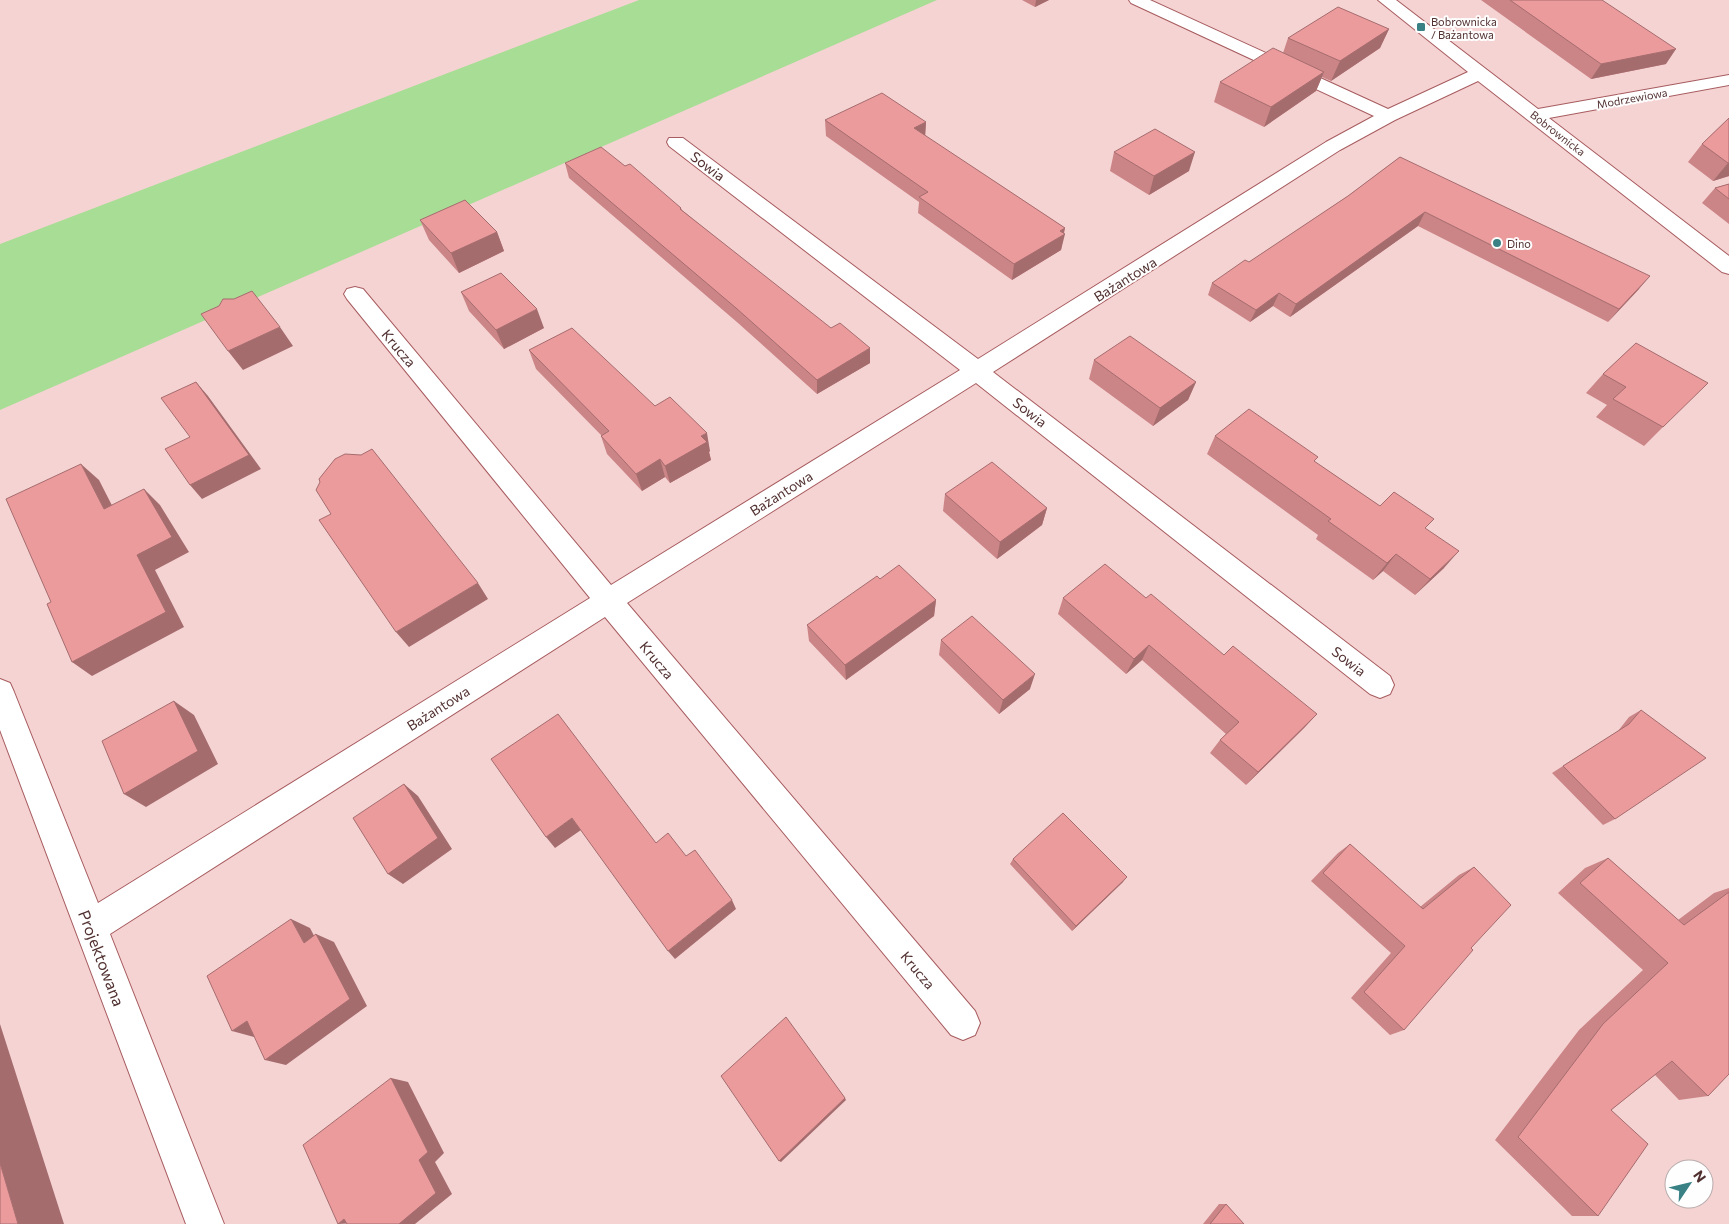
<svg xmlns="http://www.w3.org/2000/svg" width="1729" height="1224" font-family="Commissioner,sans-serif">
	<rect width="100%" height="100%" fill="#f6d3d3"/>
	<path fill="#a8dd96" d="M 639,0 L 937,0 L 0,410 L 0,244 Z"/>
	<g fill="none" stroke-linecap="round" stroke-linejoin="round">
		<g stroke="#a75c5f" stroke-width="2">
			<path id="minor" d="M 1129,0 L 1150,0 L 1388,109 L 1468,72 L 1378,0 L 1396,0 L 1538,109 L 1729,75 L 1729,85 L 1549,118 L 1729,256 L 1729,274 L 1722,272 L 1478,81 L 1395,120 L 1340,150 L 993,372 L 1390,676 L 1394,685 L 1390,694 L 1380,698 L 1370,694 L 976,383 L 627,603 L 975,1011 L 980,1023 L 975,1035 L 963,1040 L 951,1035 L 605,617 L 110,934 L 224,1224 L 186,1224 L 0,730 L 0,679 L 10,683 L 14,692 L 98,903 L 590,598 L 347,299 L 344,294 L 347,289 L 355,287 L 363,289 L 611,585 L 960,370 L 669,146 L 667,142 L 669,138 L 683,138 L 978,359 L 1326,142 L 1374,116 L 1131,3 Z"/>
		</g>
		<use href="#minor" fill="#fff" fill-rule="evenodd"/>
	</g>
	<path fill="#cb8587" d="M 1022,0 L 1049,0 L 1035,7 Z
		M 1481,0 L 1602,0 L 1666,64 L 1591,79 Z
		M 1389,29 L 1380,48 L 1331,81 L 1322,77 L 1316,91 L 1264,127 L 1214,102 L 1220,82 L 1283,53 L 1288,38 Z
		M 1729,118 L 1729,176 L 1713,181 L 1688,162 L 1702,144 Z
		M 825,120 L 926,122 L 925,136 L 1065,228 L 1061,250 L 1012,280 L 918,213 L 919,202 L 826,136 Z
		M 1114,152 L 1189,171 L 1149,195 L 1110,171 Z
		M 1400,157 L 1639,289 L 1608,322 L 1418,226 L 1290,317 L 1273,306 L 1250,322 L 1208,295 L 1212,283 L 1249,262 L 1348,196 Z
		M 565,163 L 625,166 L 681,208 L 682,210 L 870,363 L 817,394 L 738,323 L 569,178 Z
		M 1729,184 L 1729,224 L 1702,203 L 1715,188 Z
		M 420,220 L 497,232 L 504,251 L 459,273 L 429,240 Z
		M 461,292 L 544,328 L 504,349 L 469,311 Z
		M 1636,343 L 1663,427 L 1644,446 L 1596,417 L 1607,405 L 1586,393 L 1603,374 Z
		M 529,350 L 655,406 L 710,451 L 709,452 L 711,460 L 670,483 L 665,477 L 642,491 L 607,454 L 601,436 L 601,435 L 536,369 Z
		M 1094,360 L 1196,382 L 1188,400 L 1153,426 L 1089,379 Z
		M 1215,436 L 1315,462 L 1380,506 L 1426,529 L 1444,568 L 1415,595 L 1383,571 L 1373,580 L 1316,539 L 1318,535 L 1207,454 Z
		M 945,494 L 1047,508 L 1042,525 L 997,559 L 943,511 Z
		M 880,579 L 936,600 L 934,616 L 846,680 L 809,641 L 807,625 Z
		M 1063,598 L 1146,598 L 1224,655 L 1317,714 L 1304,728 L 1246,785 L 1210,753 L 1220,740 L 1226,734 L 1142,660 L 1126,674 L 1058,614 Z
		M 941,640 L 1030,689 L 999,714 L 939,655 Z
		M 1641,710 L 1615,819 L 1603,825 L 1552,773 L 1618,731 L 1629,717 Z
		M 1350,844 L 1420,907 L 1459,875 L 1474,867 L 1471,948 L 1404,1030 L 1390,1035 L 1351,998 L 1391,953 L 1311,881 L 1338,853 Z
		M 1608,858 L 1678,920 L 1714,893 L 1729,888 L 1729,1074 L 1708,1096 L 1679,1100 L 1655,1075 L 1611,1110 L 1598,1216 L 1572,1216 L 1495,1140 L 1579,1030 L 1643,970 L 1558,893 L 1585,868 Z
		M 1013,859 L 1123,882 L 1072,931 L 1010,864 Z
		M 1219,1204 L 1226,1204 L 1244,1224 L 1203,1224 Z"/>
	<path fill="#a56c6e" d="M 1036,0 L 1049,0 L 1035,7 Z
		M 1389,29 L 1380,48 L 1331,81 L 1340,61 Z
		M 1676,49 L 1666,64 L 1591,79 L 1601,64 Z
		M 1324,72 L 1316,91 L 1264,127 L 1271,107 Z
		M 926,122 L 925,138 L 914,128 Z
		M 1195,152 L 1189,171 L 1149,195 L 1154,176 Z
		M 1728,163 L 1729,163 L 1729,176 L 1713,181 Z
		M 1425,212 L 1418,226 L 1290,317 L 1296,304 Z
		M 1065,228 L 1063,235 L 1065,234 L 1061,250 L 1012,280 L 1014,264 Z
		M 497,232 L 504,251 L 459,273 L 451,253 Z
		M 1650,276 L 1639,289 L 1608,322 L 1619,309 Z
		M 1279,293 L 1273,306 L 1250,322 L 1256,310 Z
		M 537,309 L 544,328 L 504,349 L 496,330 Z
		M 280,327 L 293,346 L 243,370 L 228,351 Z
		M 870,348 L 870,363 L 817,394 L 817,380 Z
		M 196,382 L 208,396 L 261,469 L 202,499 L 190,485 Z
		M 1196,382 L 1188,400 L 1153,426 L 1160,408 Z
		M 707,433 L 710,451 L 709,452 L 711,460 L 670,483 L 665,466 L 701,436 Z
		M 660,459 L 665,477 L 642,491 L 636,474 Z
		M 81,464 L 99,480 L 122,525 L 104,509 Z
		M 144,489 L 160,505 L 189,552 L 155,570 L 184,627 L 92,676 L 72,662 L 137,555 Z
		M 1047,508 L 1042,525 L 997,559 L 1000,542 Z
		M 1459,551 L 1444,568 L 1415,595 L 1430,579 Z
		M 1396,554 L 1383,571 L 1373,580 L 1387,563 Z
		M 478,583 L 488,599 L 409,647 L 396,632 Z
		M 936,600 L 934,616 L 846,680 L 845,665 Z
		M 1149,645 L 1142,660 L 1126,674 L 1134,659 Z
		M 1035,674 L 1030,689 L 999,714 L 1003,700 Z
		M 174,701 L 194,715 L 218,764 L 146,807 L 124,794 Z
		M 1317,714 L 1304,728 L 1246,785 L 1258,772 Z
		M 404,784 L 418,796 L 452,849 L 403,884 L 388,874 Z
		M 572,818 L 581,830 L 555,848 L 546,837 Z
		M 1127,877 L 1123,882 L 1072,931 L 1076,926 Z
		M 732,900 L 736,909 L 675,959 L 668,951 Z
		M 291,919 L 310,928 L 322,951 L 304,943 Z
		M 316,934 L 334,942 L 367,1006 L 286,1065 L 265,1060 Z
		M 247,1021 L 268,1027 L 254,1037 L 232,1031 Z
		M 0,1024 L 64,1224 L 18,1224 L 0,1163 Z
		M 391,1078 L 408,1082 L 444,1153 L 435,1162 L 452,1194 L 415,1224 L 399,1224 Z
		M 845,1098 L 846,1100 L 781,1162 L 779,1161 Z
		M 344,1219 L 357,1223 L 338,1224 Z"/>
	<path fill="#ec9b9d" stroke="#a56c6e" d="M 1510,0 L 1602,0 L 1676,49 L 1601,64 Z
		M 1338,7 L 1389,29 L 1340,61 L 1288,38 Z
		M 1273,48 L 1324,72 L 1271,107 L 1220,82 Z
		M 882,93 L 926,122 L 914,128 L 1065,228 L 1060,231 L 1065,234 L 1014,264 L 919,197 L 928,192 L 825,120 Z
		M 1729,118 L 1729,163 L 1728,163 L 1702,144 Z
		M 1155,129 L 1195,152 L 1154,176 L 1114,152 Z
		M 601,147 L 625,166 L 630,164 L 681,208 L 680,209 L 831,328 L 840,323 L 870,348 L 817,380 L 736,308 L 565,163 Z
		M 1400,157 L 1650,276 L 1619,309 L 1425,212 L 1296,304 L 1279,293 L 1256,310 L 1212,283 L 1245,260 L 1249,262 L 1348,196 Z
		M 1729,184 L 1729,199 L 1715,188 Z
		M 465,200 L 497,232 L 451,253 L 420,220 Z
		M 501,273 L 537,309 L 496,330 L 461,292 Z
		M 252,291 L 280,327 L 228,351 L 201,314 L 219,306 L 223,299 L 234,299 Z
		M 572,328 L 655,406 L 670,397 L 707,433 L 701,436 L 707,442 L 665,466 L 660,459 L 636,474 L 601,436 L 609,431 L 529,350 Z
		M 1130,336 L 1196,382 L 1160,408 L 1094,360 Z
		M 1636,343 L 1708,383 L 1663,427 L 1613,399 L 1626,387 L 1603,374 Z
		M 196,382 L 249,455 L 190,485 L 165,449 L 190,437 L 161,398 Z
		M 1249,409 L 1318,457 L 1314,461 L 1380,506 L 1394,492 L 1434,519 L 1425,528 L 1459,551 L 1430,579 L 1396,554 L 1387,563 L 1328,521 L 1331,519 L 1215,436 Z
		M 372,449 L 478,583 L 396,632 L 319,520 L 331,514 L 316,490 L 320,482 L 319,479 L 335,459 L 345,454 L 361,455 Z
		M 992,462 L 1047,508 L 1000,542 L 945,494 Z
		M 81,464 L 104,509 L 144,489 L 172,537 L 137,555 L 166,612 L 72,662 L 47,604 L 51,602 L 6,499 Z
		M 1105,564 L 1146,598 L 1151,594 L 1224,655 L 1233,646 L 1317,714 L 1258,772 L 1220,740 L 1239,722 L 1149,645 L 1134,659 L 1063,598 Z
		M 899,565 L 936,600 L 845,665 L 807,625 L 877,576 L 880,579 Z
		M 972,616 L 1035,674 L 1003,700 L 941,640 Z
		M 174,701 L 198,751 L 124,794 L 102,741 Z
		M 1641,710 L 1706,758 L 1615,819 L 1563,766 L 1629,724 Z
		M 558,714 L 656,843 L 668,833 L 686,856 L 695,850 L 732,900 L 668,951 L 572,818 L 546,837 L 491,759 Z
		M 404,784 L 438,838 L 388,874 L 353,818 Z
		M 1063,813 L 1127,877 L 1076,926 L 1013,859 Z
		M 1350,844 L 1423,909 L 1474,867 L 1511,905 L 1471,948 L 1473,950 L 1404,1030 L 1364,992 L 1405,946 L 1323,873 Z
		M 1608,858 L 1684,925 L 1729,892 L 1729,1074 L 1708,1096 L 1672,1061 L 1611,1110 L 1648,1144 L 1598,1216 L 1518,1137 L 1603,1024 L 1668,963 L 1580,883 Z
		M 291,919 L 304,943 L 316,934 L 350,999 L 265,1060 L 247,1021 L 232,1031 L 207,976 Z
		M 786,1017 L 845,1098 L 779,1161 L 721,1076 Z
		M 391,1078 L 428,1152 L 419,1160 L 436,1193 L 399,1224 L 347,1224 L 344,1219 L 338,1224 L 303,1145 Z
		M 0,1163 L 18,1224 L 0,1224 Z
		M 1226,1204 L 1244,1224 L 1210,1224 Z"/>
	<g fill="#398184" stroke="#fefefe" stroke-width="2">
		<rect x="1416" y="22" width="10" height="10" rx="2.5"/>
		<circle cx="1497" cy="243" r="5"/>
	</g>
	<g text-anchor="middle" dominant-baseline="central" stroke-width="4" stroke-linejoin="round" paint-order="stroke">
		<g font-size="11" fill="#513030" stroke="#fefefe" text-anchor="start">
			<text x="1431" y="21">Bobrownicka<tspan x="1431" dy="13">/ Bażantowa</tspan></text>
			<text x="1507" y="243">Dino</text>
		</g>
		<g font-size="11" fill="#513030" stroke="#fefefe">
			<text transform="translate(1632 98) rotate(-10)">Modrzewiowa</text>
			<text transform="translate(1558 133) rotate(38)">Bobrownicka</text>
		</g>
		<g font-size="14" fill="#513030" stroke="#fefefe">
			<text transform="translate(708 166) rotate(37)">Sowia</text>
			<text transform="translate(1125 279) rotate(-32)">Bażantowa</text>
			<text transform="translate(399 348) rotate(50)">Krucza</text>
			<text transform="translate(1030 412) rotate(38)">Sowia</text>
			<text transform="translate(781 493) rotate(-32)">Bażantowa</text>
			<text transform="translate(657 660) rotate(50)">Krucza</text>
			<text transform="translate(1349 661) rotate(38)">Sowia</text>
			<text transform="translate(438 708) rotate(-32)">Bażantowa</text>
			<text transform="translate(918 970) rotate(50)">Krucza</text>
		</g>
		<g font-size="16" fill="#513030" stroke="#fefefe">
			<text transform="translate(102 958) rotate(69)">Projektowana</text>
		</g>
	</g>
	<g transform="translate(1689 1184) rotate(55)"><circle r="24" fill="#fefefe" stroke="#b9acac"/>
	<path d="M0-4L9 19L0 12L-9 19Z" fill="#398184"/>
	<text y="-8" font-size="14" font-weight="bold" text-anchor="middle" fill="#513030">N</text>
	</g>
</svg>
